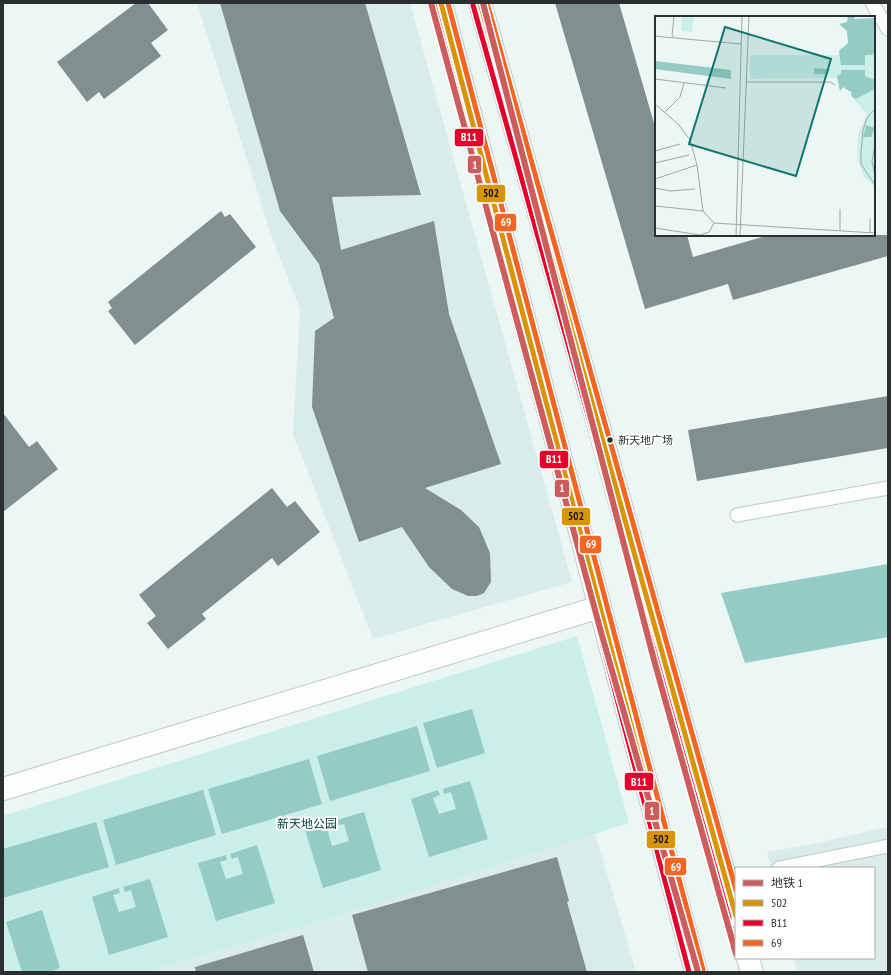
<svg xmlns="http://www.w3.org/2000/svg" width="891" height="975" font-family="'PT Sans Narrow','Noto Sans SC',sans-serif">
	<rect width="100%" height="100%" fill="#ecf6f4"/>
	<path fill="#d9ece9" d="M 197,3 L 410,3 L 572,582 L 373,639 L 293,434 L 300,309 L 272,238 Z
		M 888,827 L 888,972 L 797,972 L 793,958 L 874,958 L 874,868 L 771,868 L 767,852 L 808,845 Z
		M 595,833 L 636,972 L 146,972 L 337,916 Z"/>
	<path fill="#caeee8" d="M 577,636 L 629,823 L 337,916 L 146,972 L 3,972 L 3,816 Z"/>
	<path fill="#94cbc4" d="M 888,564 L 888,637 L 745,663 L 721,593 Z
		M 472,709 L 485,753 L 437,768 L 423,723 Z
		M 417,726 L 430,771 L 330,801 L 317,756 Z
		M 309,759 L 322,804 L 222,834 L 208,789 Z
		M 470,781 L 488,839 L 429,857 L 411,799 L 438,790 L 440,795 L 433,798 L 439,814 L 456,809 L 451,792 L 444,794 L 443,789 Z
		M 203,790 L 216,835 L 116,865 L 103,820 Z
		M 364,812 L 381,870 L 323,888 L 305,830 L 332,822 L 334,827 L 327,829 L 332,846 L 349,841 L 344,824 L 338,825 L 337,820 Z
		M 96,822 L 109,867 L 3,898 L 3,849 Z
		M 257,845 L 275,903 L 216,921 L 198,863 L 226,855 L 227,860 L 220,862 L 226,879 L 243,874 L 238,857 L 232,859 L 230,854 Z
		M 150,879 L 168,937 L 109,955 L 92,897 L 119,888 L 120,893 L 113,895 L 119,912 L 136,907 L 131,890 L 125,892 L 123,887 Z
		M 42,910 L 60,968 L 49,972 L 22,972 L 6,922 Z"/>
	<path fill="#80908e" d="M 136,3 L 148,3 L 168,30 L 151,43 L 161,56 L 104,99 L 99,92 L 87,102 L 57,62 Z
		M 220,3 L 365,3 L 421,195 L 332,197 L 341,250 L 434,221 L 449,314 L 501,464 L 425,488 L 461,510 L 479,527 L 490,553 L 491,582 L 484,593 L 477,596 L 468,596 L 452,589 L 429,567 L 402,527 L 359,542 L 312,407 L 315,331 L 334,318 L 319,264 L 280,211 Z
		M 555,3 L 619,3 L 656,130 L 656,235 L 687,235 L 693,257 L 769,235 L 888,235 L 888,256 L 733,300 L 728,284 L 645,309 Z
		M 221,211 L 225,217 L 230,214 L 256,247 L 135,345 L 108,311 L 112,308 L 108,302 Z
		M 888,396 L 888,448 L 697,481 L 688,430 Z
		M 3,413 L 29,447 L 37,441 L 58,469 L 3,512 Z
		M 272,488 L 287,507 L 295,501 L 320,532 L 278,566 L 272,558 L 202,614 L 206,619 L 168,649 L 147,623 L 156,616 L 139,595 Z
		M 557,857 L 569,901 L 567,902 L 587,972 L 368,972 L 352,915 Z
		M 303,935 L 314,972 L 196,972 L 195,967 Z"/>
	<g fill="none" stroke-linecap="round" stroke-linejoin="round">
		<g stroke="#c0c7c6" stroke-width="15">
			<path id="lane" d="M 872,3 L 888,29
				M 737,515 L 888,488
				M 779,868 L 888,846"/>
		</g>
		<g stroke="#c0c7c6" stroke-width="24">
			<path id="street" d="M 3,789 L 600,607"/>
		</g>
		<g stroke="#c0c7c6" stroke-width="24">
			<path id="secondary" d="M 441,3 L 696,972
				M 480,3 L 736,916
				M 748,958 L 752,972"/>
		</g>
		<use href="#lane" stroke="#fcfefd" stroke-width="13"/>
		<use href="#street" stroke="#fcfefd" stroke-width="22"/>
		<use href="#secondary" stroke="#fcfefd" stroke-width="22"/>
		<g stroke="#fff" stroke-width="8">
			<path id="bus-1" d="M 441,3 L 696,972
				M 480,3 L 736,916"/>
		</g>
		<g stroke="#fff" stroke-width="8">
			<path id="bus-2" d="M 434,5 L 689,972
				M 473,5 L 729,918"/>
		</g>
		<g stroke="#fff" stroke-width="8">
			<path id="bus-3" d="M 448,3 L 703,970
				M 487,3 L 736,890"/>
		</g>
		<use href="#bus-1" stroke="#d89407" stroke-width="5"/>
		<use href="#bus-2" stroke="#e4002b" stroke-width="5"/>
		<use href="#bus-3" stroke="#f26522" stroke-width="5"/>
		<g stroke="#fff" stroke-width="9">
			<path id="metro-1" d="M 431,3 L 601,632 L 698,972
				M 483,3 L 654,660 L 736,954"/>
		</g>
		<use href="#metro-1" stroke="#cd5c5c" stroke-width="6"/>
	</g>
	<circle fill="#29302f" stroke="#fff" stroke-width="1.5" cx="610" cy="440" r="3.5"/>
	<g text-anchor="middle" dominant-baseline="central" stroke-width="4" stroke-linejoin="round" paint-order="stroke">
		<g font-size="11" fill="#29302f" stroke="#fff" text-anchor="start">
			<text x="618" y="440">新天地广场</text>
		</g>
		<g font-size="12" fill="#004640" stroke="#fff">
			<text x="307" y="823">新天地公园</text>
		</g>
	</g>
	<g transform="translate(655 16)">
		<rect width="220" height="220" fill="#ecf6f4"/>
		<path d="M 27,0 L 39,0 L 37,16 L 26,15 ZM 220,2 L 220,171 L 209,161 L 202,140 L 203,119 L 212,98 L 197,81 L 196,76 L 188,71 L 185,75 L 182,62 L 95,63 L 95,39 L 185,39 L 185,33 L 192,30 L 213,3 Z" fill="#caeee8"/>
		<path d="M 193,0 L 199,0 L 200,3 L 220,2 L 220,33 L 218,39 L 210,39 L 210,49 L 186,49 L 184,35 L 193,27 L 192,15 L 184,8 L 192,6 ZM 0,45 L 76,54 L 76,63 L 0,53 ZM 159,52 L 174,53 L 173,58 L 159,58 ZM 186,54 L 210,54 L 210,60 L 220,64 L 220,73 L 201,83 L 197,81 L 196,76 L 188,71 L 185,75 L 182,60 L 186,58 ZM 211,109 L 220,112 L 216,121 L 208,121 Z" fill="#94cbc4"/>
		<path fill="none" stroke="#9ea7a5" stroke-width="1" d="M 19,0 L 17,19 L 20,22 L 86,28M 0,20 L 19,22M 0,63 L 71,72M 91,66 L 175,66 L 180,69M 0,88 L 24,109 L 35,124 L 42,149 L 48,195M 220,93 L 212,102 L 208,114 L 206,136 L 206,148 L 220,169M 10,96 L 25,81 L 29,67M 220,129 L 217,145 L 220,160M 0,135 L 25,128M 0,147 L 34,139M 0,163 L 42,149M 0,172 L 15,175 L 40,173M 0,190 L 48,195 L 59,207 L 54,216 L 45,219 L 0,212M 215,203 L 215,217M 59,207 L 220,217M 185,215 L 185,193M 81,220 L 87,0M 85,220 L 94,0"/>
		<path fill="#0f766e" fill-opacity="0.15" stroke="#0f766e" stroke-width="2" d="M 70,11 L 176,43 L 141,160 L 34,128 Z"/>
		<rect width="220" height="220" fill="none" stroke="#29302f" stroke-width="2"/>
	</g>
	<g stroke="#fff" stroke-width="1.5">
		<rect x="454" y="128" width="30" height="19" rx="4" fill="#e4002b"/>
		<rect x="467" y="155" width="15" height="19" rx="4" fill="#cd5c5c"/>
		<rect x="476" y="184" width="30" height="19" rx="4" fill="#d89407"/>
		<rect x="494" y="213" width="23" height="19" rx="4" fill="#f26522"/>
		<rect x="539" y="450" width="30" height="19" rx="4" fill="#e4002b"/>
		<rect x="554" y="479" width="16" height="19" rx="4" fill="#cd5c5c"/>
		<rect x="561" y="507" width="30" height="19" rx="4" fill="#d89407"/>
		<rect x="579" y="535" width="23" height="19" rx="4" fill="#f26522"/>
		<rect x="624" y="772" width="30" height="19" rx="4" fill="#e4002b"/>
		<rect x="644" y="801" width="16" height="20" rx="4" fill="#cd5c5c"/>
		<rect x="646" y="830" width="30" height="19" rx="4" fill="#d89407"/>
		<rect x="664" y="857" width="23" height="19" rx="4" fill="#f26522"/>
	</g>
	<g font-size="11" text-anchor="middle" font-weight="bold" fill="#fff">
		<text x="469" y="141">B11</text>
		<text x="475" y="169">1</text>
		<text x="506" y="226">69</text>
		<text x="554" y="463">B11</text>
		<text x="562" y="492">1</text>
		<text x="591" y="548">69</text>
		<text x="639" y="786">B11</text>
		<text x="652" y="815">1</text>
		<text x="676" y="871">69</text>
	</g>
	<g font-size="11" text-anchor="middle" font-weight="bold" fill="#111">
		<text x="491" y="197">502</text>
		<text x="576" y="520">502</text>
		<text x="661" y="843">502</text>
	</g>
	<rect width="891" height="975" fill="none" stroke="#29302f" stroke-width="8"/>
	<rect x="735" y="867" width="140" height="92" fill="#ffffff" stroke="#a9acac"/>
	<rect x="743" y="880" width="20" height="6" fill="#cd5c5c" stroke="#a9acac"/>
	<text x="771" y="887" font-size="12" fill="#29302f">地铁 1</text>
	<rect x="743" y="900" width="20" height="6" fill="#d89407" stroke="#a9acac"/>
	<text x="771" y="907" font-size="12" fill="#29302f">502</text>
	<rect x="743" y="920" width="20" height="6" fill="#e4002b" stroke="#a9acac"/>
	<text x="771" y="927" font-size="12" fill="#29302f">B11</text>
	<rect x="743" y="940" width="20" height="6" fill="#f26522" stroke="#a9acac"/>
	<text x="771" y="947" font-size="12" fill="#29302f">69</text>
</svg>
